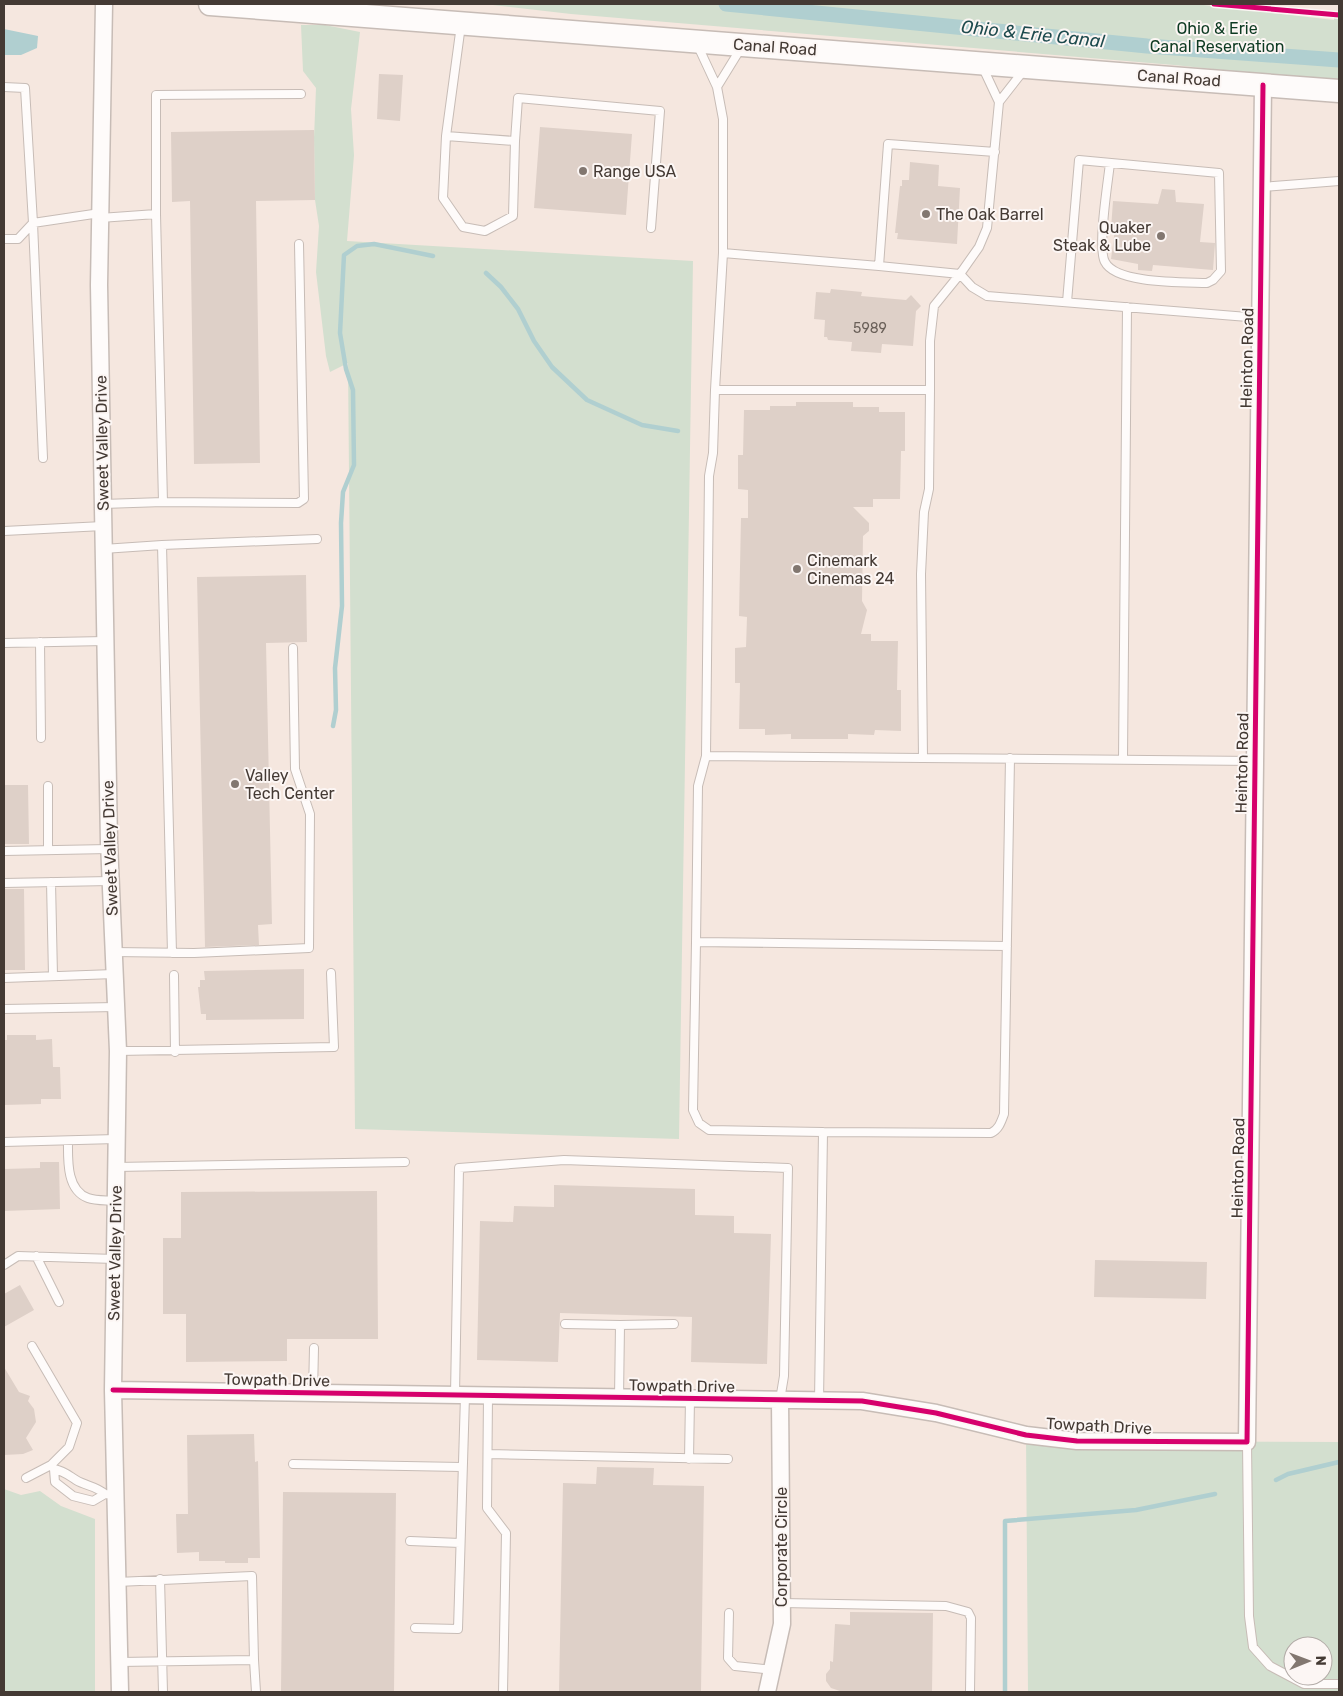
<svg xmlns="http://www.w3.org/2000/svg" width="1343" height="1696" font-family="Rubik,sans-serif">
	<rect width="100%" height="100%" fill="#f5e7df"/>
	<path fill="#d3dfcf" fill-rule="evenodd" d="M 484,4 L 1195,4 L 1334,20 L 1334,17 L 1339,18 L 1339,82 L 1174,65 L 571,14 Z
		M 301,25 L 325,25 L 360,32 L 351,109 L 354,155 L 347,241 L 693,261 L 679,1139 L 355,1129 L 348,363 L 330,372 L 326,356 L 316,272 L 319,226 L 315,200 L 314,138 L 316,88 L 303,71 Z
		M 1026,1435 L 1077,1441 L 1339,1442 L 1339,1692 L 1028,1692 ZM 1293,1646 L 1323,1646 L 1323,1676 L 1293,1676 Z
		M 4,1489 L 21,1495 L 40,1491 L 61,1506 L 95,1519 L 95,1692 L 4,1692 Z"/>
	<path fill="#b0cfd0" d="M 4,29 L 38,36 L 37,48 L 21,55 L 4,55 Z"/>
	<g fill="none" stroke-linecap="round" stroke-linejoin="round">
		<path stroke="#b0cfd0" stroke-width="4.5" d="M 486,273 L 501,287 L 518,309 L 534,341 L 552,367 L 587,400 L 642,425 L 678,431
			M 333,726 L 336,710 L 335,668 L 342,606 L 341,523 L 343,492 L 354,465 L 353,390 L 346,369 L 340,333 L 344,255 L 357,246 L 374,244 L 433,256
			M 1276,1480 L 1288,1474 L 1339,1462
			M 1005,1692 L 1005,1521 L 1136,1510 L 1215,1494"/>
		<path stroke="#b0cfd0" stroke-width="15" d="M 726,4 L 1147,46 L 1339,60"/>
	</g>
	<path fill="#ded0c8" d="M 379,74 L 403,75 L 400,121 L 377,119 Z
		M 540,127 L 632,134 L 626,215 L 534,208 Z
		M 314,130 L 315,200 L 256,201 L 260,463 L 194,464 L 190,201 L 172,202 L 171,132 Z
		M 910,162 L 939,165 L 938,186 L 960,188 L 957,244 L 897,239 L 898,233 L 895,233 L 900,186 L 902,186 L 902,180 L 909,180 Z
		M 1162,189 L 1175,190 L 1176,202 L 1204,204 L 1200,242 L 1215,243 L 1213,270 L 1153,265 L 1152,271 L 1138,270 L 1138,264 L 1111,259 L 1115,229 L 1111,229 L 1113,201 L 1158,204 Z
		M 831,289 L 862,292 L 861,296 L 906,300 L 911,295 L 921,306 L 916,311 L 913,346 L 882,344 L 881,353 L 851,351 L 852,342 L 828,340 L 827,337 L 824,337 L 825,320 L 814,319 L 816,292 L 830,293 Z
		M 796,402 L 853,402 L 853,407 L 879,407 L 879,412 L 905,412 L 905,451 L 901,451 L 900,499 L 873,499 L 873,507 L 853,507 L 869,523 L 869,531 L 863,536 L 862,601 L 867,610 L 861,634 L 871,634 L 871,641 L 898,641 L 897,690 L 901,690 L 901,731 L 875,730 L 874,735 L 848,734 L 848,739 L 791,739 L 791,734 L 765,735 L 765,729 L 739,729 L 740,683 L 735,683 L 735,648 L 746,647 L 747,617 L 739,616 L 741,518 L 748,518 L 748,490 L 738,489 L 738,455 L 743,455 L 744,410 L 770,410 L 770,406 L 796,406 Z
		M 306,575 L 307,642 L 266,643 L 272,924 L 258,925 L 259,945 L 205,947 L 197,577 Z
		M 4,785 L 28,785 L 29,844 L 4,844 Z
		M 4,889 L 24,889 L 25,970 L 4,970 Z
		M 304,969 L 304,1019 L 206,1020 L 206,1014 L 201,1014 L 198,987 L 200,987 L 200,980 L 205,980 L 204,971 Z
		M 7,1035 L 36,1035 L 36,1040 L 52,1039 L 53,1067 L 60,1067 L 61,1099 L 41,1099 L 41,1104 L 4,1105 L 4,1040 L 7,1040 Z
		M 40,1162 L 59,1162 L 60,1209 L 4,1211 L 4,1169 L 40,1168 Z
		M 554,1185 L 695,1189 L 695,1215 L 734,1216 L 734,1233 L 771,1234 L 767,1364 L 691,1362 L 692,1317 L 560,1313 L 558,1362 L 477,1360 L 480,1221 L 513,1222 L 514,1206 L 554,1207 Z
		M 377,1191 L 378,1339 L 287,1339 L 287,1361 L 186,1362 L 186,1314 L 163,1314 L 163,1238 L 181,1238 L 181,1192 Z
		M 1095,1260 L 1207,1262 L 1206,1299 L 1094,1297 Z
		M 20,1285 L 34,1310 L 4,1327 L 4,1294 Z
		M 4,1367 L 19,1392 L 30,1396 L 28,1401 L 34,1409 L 36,1422 L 26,1438 L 33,1450 L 23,1454 L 4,1455 Z
		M 254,1434 L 255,1462 L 258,1461 L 260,1558 L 248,1558 L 248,1563 L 225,1563 L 225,1561 L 199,1561 L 199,1552 L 177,1553 L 176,1514 L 188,1514 L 187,1435 Z
		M 597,1467 L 654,1468 L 653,1485 L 704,1486 L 701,1692 L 559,1692 L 563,1483 L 596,1484 Z
		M 283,1492 L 396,1493 L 394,1692 L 281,1692 Z
		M 850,1612 L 933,1613 L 932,1692 L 843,1692 L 831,1688 L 826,1681 L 826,1674 L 830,1669 L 830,1661 L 833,1662 L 835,1624 L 850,1625 Z"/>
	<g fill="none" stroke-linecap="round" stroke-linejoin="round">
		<g stroke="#c7bcb6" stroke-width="10">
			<path id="service" d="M 697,44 L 717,87 L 723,119 L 723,253 L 879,266
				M 983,68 L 999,102
				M 1024,70 L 999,102 L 987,228 L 979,247 L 960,274 L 972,287 L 987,296 L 1260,318
				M 4,87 L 25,88 L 33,223 L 100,213
				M 717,87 L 741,48
				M 446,136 L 443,198 L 463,227 L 485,231 L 513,216 L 515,141 L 446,136 L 461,25
				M 515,141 L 518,98 L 660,111 L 651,228
				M 1262,187 L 1339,181
				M 156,214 L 163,502 L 298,503 L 304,499 L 299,244
				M 100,218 L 156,214 L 156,95 L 301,94
				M 33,223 L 43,458
				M 4,239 L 18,239 L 33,223
				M 723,253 L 715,390 L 930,390 L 930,341 L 934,306 L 960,274
				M 960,274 L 879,266 L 888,144 L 995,152
				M 1067,302 L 1079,160 L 1219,173 L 1221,271 L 1213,280 L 1207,283 C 1184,282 1116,284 1105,262 C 1097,248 1108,182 1110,163
				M 930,390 L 929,489 L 924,512 L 921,574 L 923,758 L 1255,761
				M 103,504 L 163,502
				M 4,531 L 103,526
				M 103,549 L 162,545
				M 40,642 L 41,738
				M 4,643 L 105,641
				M 706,756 L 709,476 L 713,453 L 715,390
				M 1123,759 L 1127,307
				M 48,850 L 48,786
				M 4,851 L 109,849
				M 51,882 L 53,976
				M 4,883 L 110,881
				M 696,942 L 698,786 L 706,756 L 923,758
				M 113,952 L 194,953 L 309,948 L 310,814 L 295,769 L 293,648
				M 172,953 L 162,545 L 317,539
				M 174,975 L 175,1052
				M 4,978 L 114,974
				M 4,1009 L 116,1007
				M 118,1051 L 334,1047 L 331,973
				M 823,1132 L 709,1130 L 699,1123 L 693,1110 L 696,942 L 1007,946
				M 68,1141 C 68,1159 66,1190 88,1198 C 96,1201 107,1200 116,1201
				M 4,1142 L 116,1139
				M 116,1167 L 405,1162
				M 36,1256 L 59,1302
				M 4,1265 L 18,1256 L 115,1259
				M 565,1324 L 620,1325
				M 32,1346 L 77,1423 L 69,1447 L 51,1465 L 54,1469 L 55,1482 L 73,1496 L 93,1501 L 105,1494 L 115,1495
				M 313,1393 L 314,1348
				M 455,1395 L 459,1168 L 564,1160 L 788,1168 L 784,1376 L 780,1400
				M 488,1396 L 487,1508 L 506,1533 L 503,1692
				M 619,1398 L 620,1325 L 674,1324
				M 819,1401 L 823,1132 L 991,1133 C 999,1129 1001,1122 1004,1114 L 1010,758
				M 1247,1442 L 1249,1616 L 1253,1647 L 1270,1666 L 1304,1684 L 1339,1684
				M 488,1454 L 728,1459
				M 689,1459 L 690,1399
				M 293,1464 L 462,1467
				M 54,1469 C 64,1471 68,1475 76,1480 C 86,1486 96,1486 105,1494
				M 26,1478 L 51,1465
				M 410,1541 L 460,1543
				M 160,1579 L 163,1692
				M 117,1582 L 252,1576 L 254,1660 L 119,1662
				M 782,1603 L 946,1606 L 968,1612 L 971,1618 L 970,1692
				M 729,1613 L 728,1658 L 735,1666 L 773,1670
				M 415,1628 L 458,1629 L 465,1396
				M 254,1660 L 256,1692"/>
		</g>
		<g stroke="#c7bcb6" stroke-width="19">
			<path id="minor" d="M 104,4 L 99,285 L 109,842 L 118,1051 L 113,1390 L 120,1692
				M 113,1390 L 862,1401 L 936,1413 L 1026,1435 L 1077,1441 L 1247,1442 L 1263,85
				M 767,1692 L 782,1624 L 780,1400"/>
		</g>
		<g stroke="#c7bcb6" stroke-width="25">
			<path id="secondary" d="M 210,4 L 1339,91"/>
		</g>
		<use href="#service" stroke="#fefbfa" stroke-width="8"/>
		<use href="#minor" stroke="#fefbfa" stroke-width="16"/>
		<use href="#secondary" stroke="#fefbfa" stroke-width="22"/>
		<g stroke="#fcf6f4" stroke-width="8">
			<path id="cycleway" d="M 1214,4 L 1339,15
				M 113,1390 L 862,1401 L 936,1413 L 1026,1435 L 1077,1441 L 1247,1442 L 1263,85"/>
		</g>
		<use href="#cycleway" stroke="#d6006c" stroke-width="5"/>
	</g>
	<g fill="#827770" stroke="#fcf6f4" stroke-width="2">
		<circle cx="583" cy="171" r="5"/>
		<circle cx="926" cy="214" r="5"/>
		<circle cx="1161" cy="236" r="5"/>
		<circle cx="797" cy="569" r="5"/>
		<circle cx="235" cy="784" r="5"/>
	</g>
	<g text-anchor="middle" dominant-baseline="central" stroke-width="4" stroke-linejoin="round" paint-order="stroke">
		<g font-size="14" fill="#6a6059">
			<text x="870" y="328">5989</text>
		</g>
		<g font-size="16" fill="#0d3a22" stroke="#fcf6f4">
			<text x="1217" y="28">Ohio &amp; Erie<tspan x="1217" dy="18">Canal Reservation</tspan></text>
		</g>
		<g font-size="16" fill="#443a34" stroke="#fcf6f4">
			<text transform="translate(775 47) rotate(4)">Canal Road</text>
			<text transform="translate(1179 78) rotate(4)">Canal Road</text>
			<text transform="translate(1247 358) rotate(-89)">Heinton Road</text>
			<text transform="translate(102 443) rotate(-91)">Sweet Valley Drive</text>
			<text transform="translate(1242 763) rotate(-89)">Heinton Road</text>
			<text transform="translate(110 848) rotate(-92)">Sweet Valley Drive</text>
			<text transform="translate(1238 1168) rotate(-89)">Heinton Road</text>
			<text transform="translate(115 1253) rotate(-89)">Sweet Valley Drive</text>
			<text transform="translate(277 1380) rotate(1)">Towpath Drive</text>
			<text transform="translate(682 1386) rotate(1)">Towpath Drive</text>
			<text transform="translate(1099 1426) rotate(3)">Towpath Drive</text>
			<text transform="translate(781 1547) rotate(-90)">Corporate Circle</text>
		</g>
		<g font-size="16" fill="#443a34" stroke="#fcf6f4" text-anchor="start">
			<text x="593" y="171">Range USA</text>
			<text x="936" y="214">The Oak Barrel</text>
			<text x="1151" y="227" text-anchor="end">Quaker<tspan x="1151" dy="18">Steak &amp; Lube</tspan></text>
			<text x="807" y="560">Cinemark<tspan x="807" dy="18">Cinemas 24</tspan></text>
			<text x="245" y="775">Valley<tspan x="245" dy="18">Tech Center</tspan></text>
		</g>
		<g font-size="18" font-style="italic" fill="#1d4a4e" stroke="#fcf6f4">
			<text transform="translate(1033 34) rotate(6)">Ohio &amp; Erie Canal</text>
		</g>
	</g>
	<rect width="1343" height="1696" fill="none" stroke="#443a34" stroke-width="10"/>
	<g transform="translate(1308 1661) rotate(89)"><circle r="24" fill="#fcf6f4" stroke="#b2aba7"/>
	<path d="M0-4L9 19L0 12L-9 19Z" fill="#827770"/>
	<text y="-8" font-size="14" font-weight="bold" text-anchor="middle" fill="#443a34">N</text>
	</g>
</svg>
